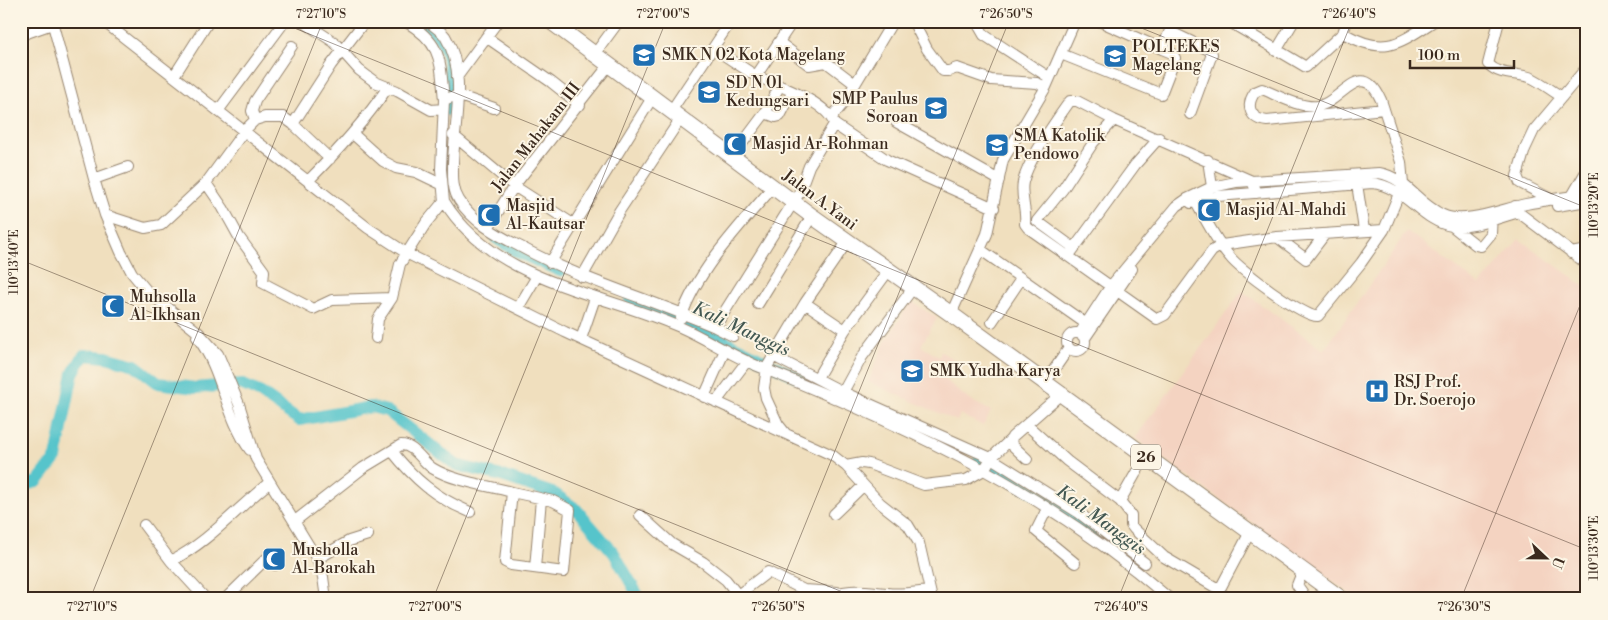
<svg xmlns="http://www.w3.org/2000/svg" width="1608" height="620" font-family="'Libre Bodoni',serif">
	<rect width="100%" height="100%" fill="#fcf5e5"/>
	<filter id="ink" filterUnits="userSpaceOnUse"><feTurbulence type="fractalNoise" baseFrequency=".02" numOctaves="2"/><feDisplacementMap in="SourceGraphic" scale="10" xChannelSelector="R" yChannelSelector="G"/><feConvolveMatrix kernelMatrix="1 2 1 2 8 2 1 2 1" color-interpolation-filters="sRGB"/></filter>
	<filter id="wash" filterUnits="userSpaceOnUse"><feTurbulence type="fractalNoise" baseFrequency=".0096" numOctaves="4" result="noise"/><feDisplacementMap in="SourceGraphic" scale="20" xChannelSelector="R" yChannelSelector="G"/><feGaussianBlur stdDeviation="1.12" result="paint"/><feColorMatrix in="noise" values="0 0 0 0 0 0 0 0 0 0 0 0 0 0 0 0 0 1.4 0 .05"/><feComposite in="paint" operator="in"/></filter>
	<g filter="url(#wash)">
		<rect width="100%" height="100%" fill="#f0dfbe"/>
		<path fill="#f4d3c1" d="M 1407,231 L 1480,285 L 1519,239 L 1587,288 L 1587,599 L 1357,599 L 1135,438 L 1242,291 L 1324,350 Z
			M 911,301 L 937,318 L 921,346 L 939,357 L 941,352 L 957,361 L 946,380 L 968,399 L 991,411 L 983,426 L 960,414 L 957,421 L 868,382 L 884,344 Z"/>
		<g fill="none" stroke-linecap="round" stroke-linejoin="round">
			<path stroke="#56c4cb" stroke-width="12" d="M 420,21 C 456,43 450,73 447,110
				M 496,238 L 517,252 L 560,271
				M 630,299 L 689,323 L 811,384
				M 978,462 C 1024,484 1069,513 1109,545
				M 21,486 L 37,482 L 56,458 L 73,373 L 84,355 L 106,357 L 135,365 L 158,383 L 195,388 L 241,384 L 261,393 L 299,420 L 371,407 L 387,411 L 456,465 L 502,476 L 555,494 L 576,509 L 614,553 L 640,599"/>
		</g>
	</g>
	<g filter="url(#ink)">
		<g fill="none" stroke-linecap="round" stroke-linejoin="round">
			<g stroke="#96846e" stroke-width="12">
				<path id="minor" d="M 52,21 L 94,179 L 105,215 L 121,252 L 132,273 L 147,291 L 199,333 L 218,354 L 239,404 L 256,459 L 317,559 L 323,577 L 326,599
					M 103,21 L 368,228 L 408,254 L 565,332 L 786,434
					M 302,21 L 334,42 L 359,70 L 375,82 L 397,91 L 431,110 L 443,109
					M 405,21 C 443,44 440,60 444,100
					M 428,21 C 433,26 441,31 445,36 C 468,73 454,123 453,163 C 453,176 452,189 459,200 C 472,221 497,235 519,246 C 581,280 650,299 715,327 L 799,193 L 809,166 L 834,124 C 828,102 777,85 756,76
					M 913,21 L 927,49 L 943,71 L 949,71 L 957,68 L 991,80 L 1037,83 L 1046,87
					M 976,21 L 984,35 L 1050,78
					M 1099,21 L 1162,49 L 1174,21
					M 1228,21 L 1306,67 L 1343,33 C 1384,56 1397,45 1434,21
					M 1499,21 L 1488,64 C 1501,77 1517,72 1532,78 C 1542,83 1552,91 1562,97
					M 1585,21 L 1587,25
					M 1171,32 L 1209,50 L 1212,54 L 1190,114
					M 1343,33 L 1347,21
					M 21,35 L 52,24
					M 486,37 L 551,82 L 580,105
					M 780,43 L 809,65 L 826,62 L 855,84
					M 713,48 L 756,76 L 793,21
					M 1276,51 L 1294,21
					M 1061,54 L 1161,94 L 1175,58 L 1172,53 L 1162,49
					M 594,55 L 619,21
					M 174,76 L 209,21
					M 457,77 L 498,21
					M 218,111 L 285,21
					M 671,111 L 731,21
					M 765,113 L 776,117 L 780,116 L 792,93
					M 832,117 L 845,101 L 893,21
					M 255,120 L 252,111 L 255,101 L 292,46
					M 896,122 L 999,180
					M 293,124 L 331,65 L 365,21
					M 834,124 L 887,160 L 994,208
					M 353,134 L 383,161 L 396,168 L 416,172 L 441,184
					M 453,135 L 514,186 L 573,224
					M 732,157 L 765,113 L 779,87
					M 1208,160 L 1212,187
					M 94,179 L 128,167
					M 308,181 C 338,151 364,122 388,87
					M 206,183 L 223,208 L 239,237 L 264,271 L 263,283 L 313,309 L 332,300 L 392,298
					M 1357,184 L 1364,230
					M 1257,193 L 1252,181 L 1114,120 L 1077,101 L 1070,101 C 1057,119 1028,160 1023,182 C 1020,196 1027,210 1025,224 L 1028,228 L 1157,319 L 1165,315 L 1212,251 L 1222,245 L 1277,237 L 1384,230
					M 1572,196 L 1587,170
					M 1553,200 L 1520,183 L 1517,176 L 1525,149 L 1534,130 L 1587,67
					M 444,201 C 493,282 601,292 680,327 C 705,338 729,354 755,365 C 832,396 910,430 984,470 C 1049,506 1113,550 1170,599
					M 1195,201 C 1206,220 1216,241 1230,257 C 1239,269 1306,319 1318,316 L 1361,263 L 1384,230 L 1403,184 L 1401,162 L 1381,100 C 1361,56 1341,103 1318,106 C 1300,108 1279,96 1262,89 L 1255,92 C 1245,106 1250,119 1267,121 L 1384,109
					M 1191,203 L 1218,196 L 1372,183 C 1405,186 1422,222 1452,226 C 1472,229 1497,218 1516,213
					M 1515,206 L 1518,212 L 1587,264
					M 1557,206 L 1587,201
					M 105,215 L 145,228 L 161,225 L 206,183 L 244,131 L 255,120 L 265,117 L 283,117 L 293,124 L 330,159
					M 1452,226 L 1476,245 L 1481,246 L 1491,234 L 1492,213
					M 488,228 L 514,186 L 609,65
					M 1277,237 L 1306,259 L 1325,234
					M 847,242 L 805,303 L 767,367 L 764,388 L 766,398 L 778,424 L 786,434 L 832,455 L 846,466 L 880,503 L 908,525 L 919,543 L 932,599
					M 1074,248 L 1037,221 L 1063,189 L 1093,143 L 1114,120
					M 981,250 L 1085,323
					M 1571,253 L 1587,250
					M 1070,254 L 1135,165 L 1159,138
					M 550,263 L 652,98
					M 582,277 L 620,210 L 681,118
					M 805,303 L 845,330
					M 758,304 L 812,216
					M 518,308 L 537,276
					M 951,314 L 987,234 L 1003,160 L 1046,87 L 1075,21
					M 681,318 C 697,270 741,224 774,186
					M 992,322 L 1021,279
					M 715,327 L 733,336
					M1067 342a9 9 0 1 1 18 0a9 9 0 1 1-18 0Z
					M 1080,333 L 1110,287 L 1177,206 L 1187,199 L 1212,187 L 1236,182 L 1379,173 C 1407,178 1417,204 1443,215 C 1464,225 1502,209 1526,204 C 1546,200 1566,197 1587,194
					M 197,337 C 223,370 225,416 250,450
					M 376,338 L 378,319 L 392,298 L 400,264 L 426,223 L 444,201 L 441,169 L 444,100 L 457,95 L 494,108
					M 1085,338 L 1132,269
					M 581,339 L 595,298
					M 773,356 L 843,392 L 991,458 L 1079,513 L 1145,563
					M 817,378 L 845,330 L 889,270
					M 1044,384 L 1069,348
					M 843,392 L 862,357 L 913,288
					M 704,397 L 725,350
					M 716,402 L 747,361
					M 1027,425 L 1067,461 L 1120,501
					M 392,451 C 414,479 436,498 470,512
					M 1145,457 L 1120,501 L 1131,515 L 1131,525 L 1134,529 L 1164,557 L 1215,587 L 1221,587 L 1250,532
					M 1027,459 L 1011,444 L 1012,437 L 1060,395
					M 846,466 L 862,463 L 869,464 L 924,485 L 966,480 L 984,470 L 991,458 L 1011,439
					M 512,492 L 553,501 L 570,510 L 564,572 L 511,565 L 505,562 Z
					M 1047,509 L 1036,531 L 1075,563
					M 834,514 L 863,486
					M 640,515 L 672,544 L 703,562 L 726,580 L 741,599
					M 295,521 L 363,468 L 401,445 C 414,445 422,461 432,468 C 455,482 487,485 512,492
					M 144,525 L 171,561 L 206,599
					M 317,559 L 349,541 L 368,535
					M 171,561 C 209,542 236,509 269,483
					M 535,568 L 541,499
					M 1303,570 L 1297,585 L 1307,599
					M 1219,587 L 1220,593 L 1229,599
					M 738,595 L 768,572 L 804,590 L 837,592
					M 225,599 L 266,559 L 275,565
					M 823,599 C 845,587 864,591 887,593 C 901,595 916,592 930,591"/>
			</g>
			<g stroke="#96846e" stroke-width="17">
				<path id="highway" d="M 550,21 L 812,216 L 951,314 L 1342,599"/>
			</g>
			<use href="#minor" stroke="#fff" stroke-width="10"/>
			<use href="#highway" stroke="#fff" stroke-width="15"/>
		</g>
	</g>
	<path fill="none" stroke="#3b2a1e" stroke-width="1" stroke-opacity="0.45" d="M 277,21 L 1587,550M 1124,21 L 1587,208M 21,260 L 860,599M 90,599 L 323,21M 433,599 L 666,21M 775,599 L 1009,21M 1118,599 L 1352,21M 1461,599 L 1587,288"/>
	<defs>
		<g id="school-square" transform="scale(1.25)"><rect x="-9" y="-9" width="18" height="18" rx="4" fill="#1f6fb2" stroke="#fcf5e5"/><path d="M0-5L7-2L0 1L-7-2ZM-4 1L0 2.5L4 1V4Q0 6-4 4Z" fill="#fff"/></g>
		<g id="university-square" transform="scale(1.25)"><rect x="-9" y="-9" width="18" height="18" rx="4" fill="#1f6fb2" stroke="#fcf5e5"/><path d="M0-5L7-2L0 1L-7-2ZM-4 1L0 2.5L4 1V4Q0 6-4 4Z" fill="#fff"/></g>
		<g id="mosque-square" transform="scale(1.25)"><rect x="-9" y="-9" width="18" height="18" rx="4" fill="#1f6fb2" stroke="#fcf5e5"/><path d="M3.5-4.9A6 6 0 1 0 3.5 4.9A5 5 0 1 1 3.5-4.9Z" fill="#fff"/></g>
		<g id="hospital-square" transform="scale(1.25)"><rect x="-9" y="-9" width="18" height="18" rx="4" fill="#1f6fb2" stroke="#fcf5e5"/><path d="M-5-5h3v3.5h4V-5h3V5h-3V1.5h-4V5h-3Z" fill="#fff"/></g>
	</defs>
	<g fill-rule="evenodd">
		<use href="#school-square" x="644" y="55"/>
		<use href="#university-square" x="1115" y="56"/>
		<use href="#school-square" x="709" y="92"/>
		<use href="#school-square" x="936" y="108"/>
		<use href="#mosque-square" x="735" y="144"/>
		<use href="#school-square" x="997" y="145"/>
		<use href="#mosque-square" x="1209" y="210"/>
		<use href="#mosque-square" x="489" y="215"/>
		<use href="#mosque-square" x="113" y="306"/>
		<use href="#school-square" x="912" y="371"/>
		<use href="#hospital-square" x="1377" y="391"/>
		<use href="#mosque-square" x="274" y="559"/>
	</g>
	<g text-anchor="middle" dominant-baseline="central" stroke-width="4" stroke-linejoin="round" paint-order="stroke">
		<rect fill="#fcf5e5" stroke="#75675a" stroke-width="1" x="1131" y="444.5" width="30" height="25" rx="4"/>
		<g font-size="15" font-weight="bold" fill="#3b2a1e">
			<text x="1146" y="457">26</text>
		</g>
		<g font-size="16" fill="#3b2a1e" stroke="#fcf5e5" text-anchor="start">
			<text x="1132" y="47">POLTEKES<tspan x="1132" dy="18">Magelang</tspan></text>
			<text x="662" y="55">SMK N 02 Kota Magelang</text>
			<text x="726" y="83">SD N 01<tspan x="726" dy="18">Kedungsari</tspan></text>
			<text x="918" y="99" text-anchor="end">SMP Paulus<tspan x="918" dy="18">Soroan</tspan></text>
			<text x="1014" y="136">SMA Katolik<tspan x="1014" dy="18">Pendowo</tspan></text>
			<text x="752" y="144">Masjid Ar-Rohman</text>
			<text x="506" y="206">Masjid<tspan x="506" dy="18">Al-Kautsar</tspan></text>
			<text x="1226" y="210">Masjid Al-Mahdi</text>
			<text x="130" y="297">Muhsolla<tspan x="130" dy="18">Al-Ikhsan</tspan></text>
			<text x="930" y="371">SMK Yudha Karya</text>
			<text x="1394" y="382">RSJ Prof.<tspan x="1394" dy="18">Dr. Soerojo</tspan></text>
			<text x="292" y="550">Musholla<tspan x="292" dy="18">Al-Barokah</tspan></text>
		</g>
		<g font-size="16" fill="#3b2a1e" stroke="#fcf5e5">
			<text transform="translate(536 137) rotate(-52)">Jalan Mahakam III</text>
			<text transform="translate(820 200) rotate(37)">Jalan A.Yani</text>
		</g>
		<g font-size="18" font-style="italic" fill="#435852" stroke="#fcf5e5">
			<text transform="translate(741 329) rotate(25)">Kali Manggis</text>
			<text transform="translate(1101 520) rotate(36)">Kali Manggis</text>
		</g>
	</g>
	<rect width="1608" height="620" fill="none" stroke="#fcf5e5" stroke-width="55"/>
	<g transform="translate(1546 558) rotate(112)" stroke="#fcf5e5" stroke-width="4" paint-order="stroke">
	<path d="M0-4L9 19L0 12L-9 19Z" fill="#3b2a1e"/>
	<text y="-8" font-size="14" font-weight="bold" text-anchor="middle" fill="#3b2a1e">U</text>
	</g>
	<path d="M1410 60v8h104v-8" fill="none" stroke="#3b2a1e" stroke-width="2.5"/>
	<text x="1418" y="60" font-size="15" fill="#3b2a1e" stroke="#fcf5e5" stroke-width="4" paint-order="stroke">100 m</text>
	<rect x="28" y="28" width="1552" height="564" fill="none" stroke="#3b2a1e" stroke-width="2"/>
	<g font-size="12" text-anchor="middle" fill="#3b2a1e">
		<text x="321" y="18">7°27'10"S</text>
		<text x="663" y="18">7°27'00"S</text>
		<text x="1006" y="18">7°26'50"S</text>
		<text x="1349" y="18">7°26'40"S</text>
		<text transform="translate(1594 205) rotate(-90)" y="4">110°13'20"E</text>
		<text transform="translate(14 262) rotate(-90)" y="4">110°13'40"E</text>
		<text transform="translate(1594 548) rotate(-90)" y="4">110°13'30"E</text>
		<text x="92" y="611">7°27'10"S</text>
		<text x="435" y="611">7°27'00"S</text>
		<text x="778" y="611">7°26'50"S</text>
		<text x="1121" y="611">7°26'40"S</text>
		<text x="1464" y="611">7°26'30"S</text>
	</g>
</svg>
